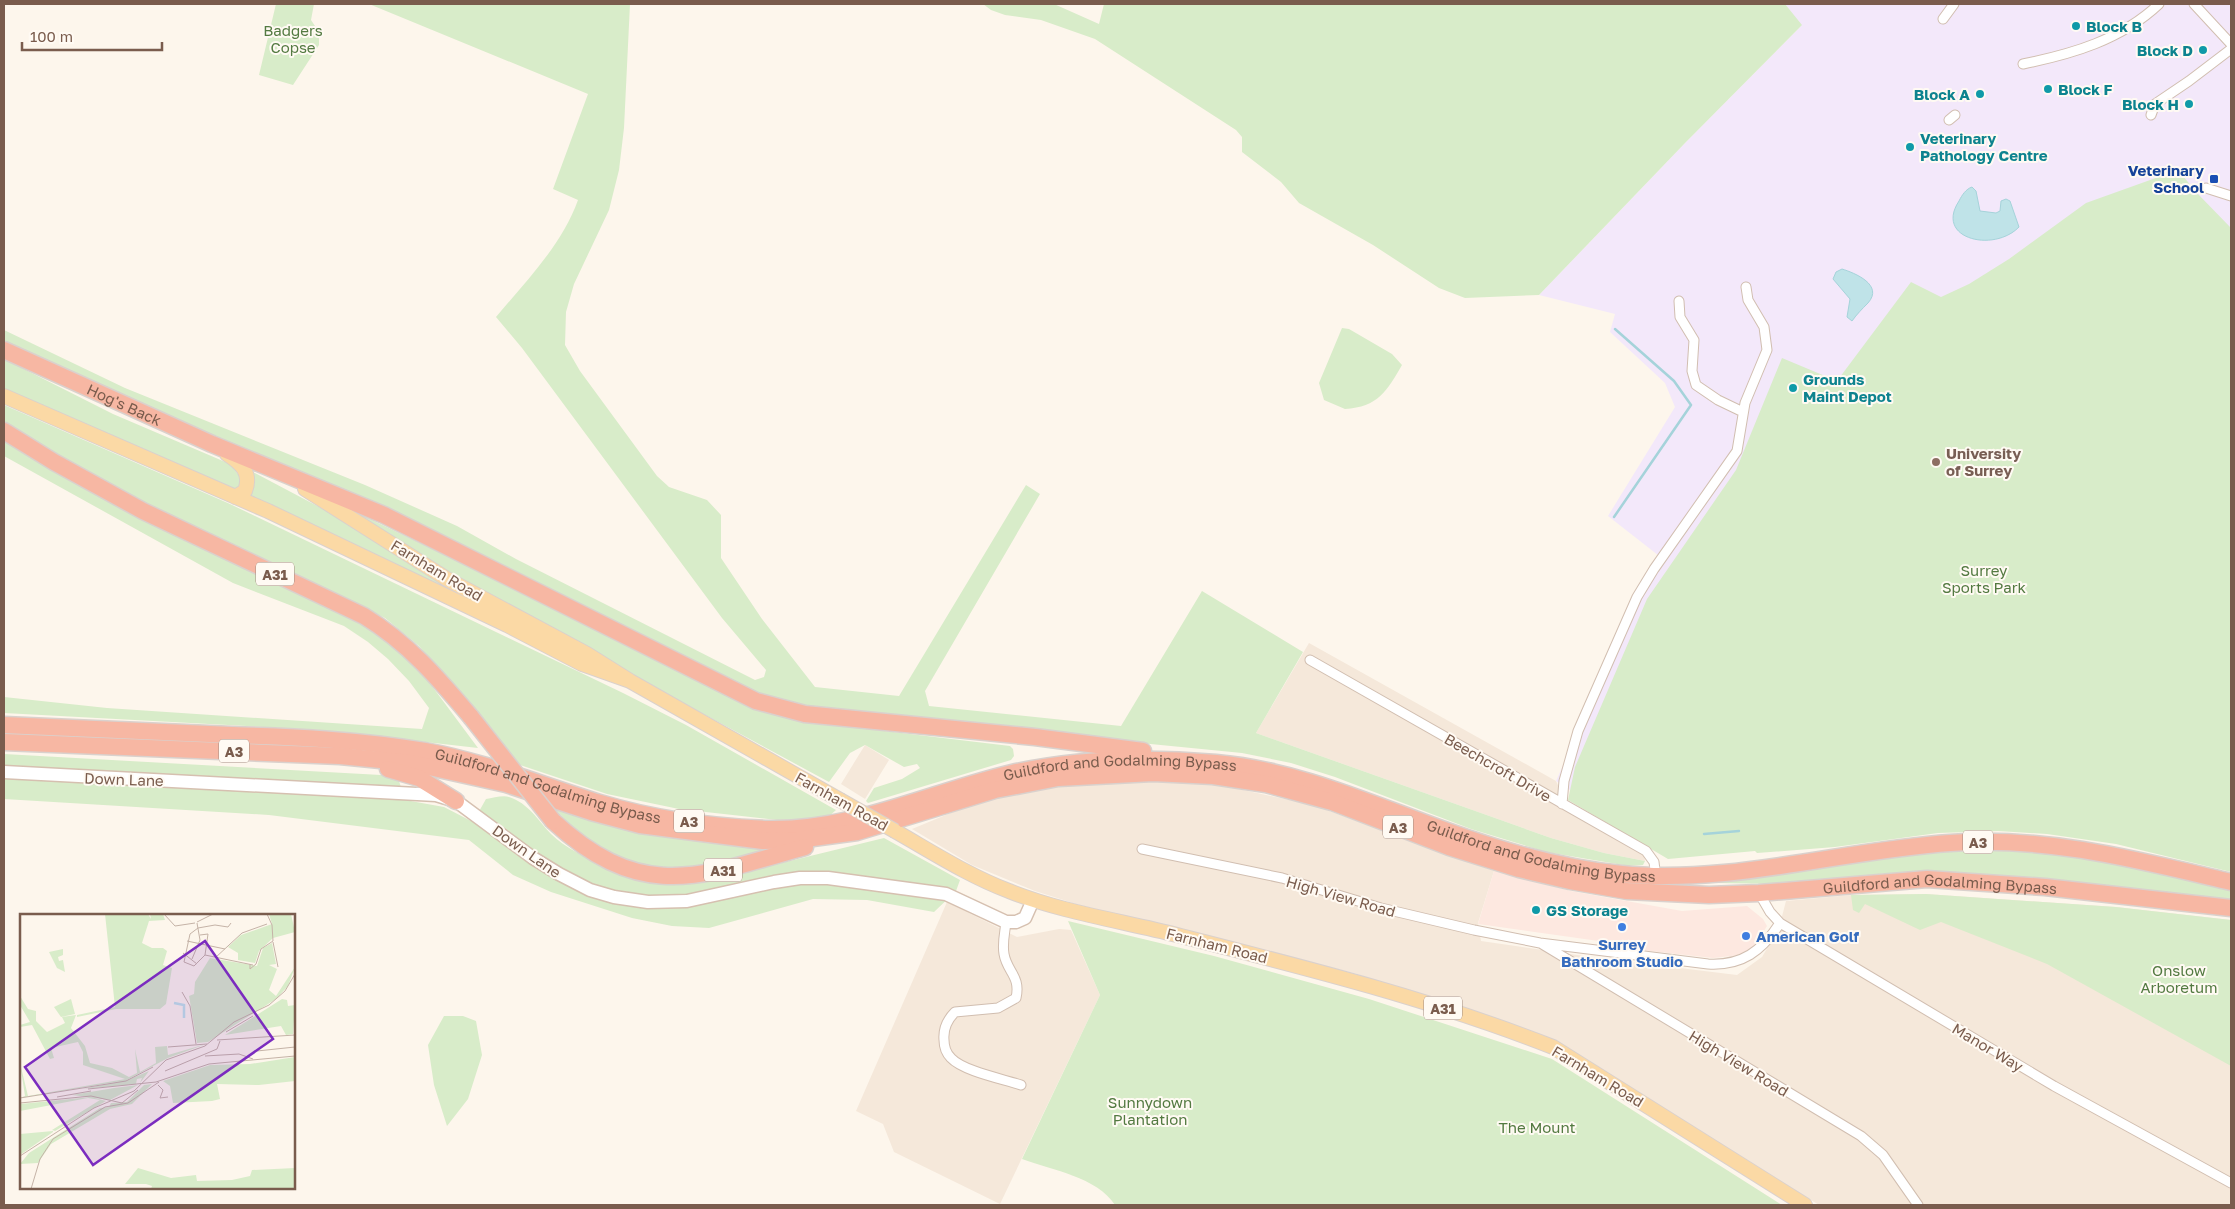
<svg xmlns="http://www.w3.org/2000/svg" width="2235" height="1209" font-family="'Golos Text',sans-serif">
	<rect width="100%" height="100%" fill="#fdf6ec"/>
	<path fill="#f5e8da" d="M 1309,643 L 1556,781 L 1565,800 L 1642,844 L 1645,861 L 1604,853 L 1551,838 L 1256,733 Z
		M 865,745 L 889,760 L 865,799 L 841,784 Z
		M 1164,781 L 1220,785 L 1313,805 L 1494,871 L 1478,923 L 1481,941 L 1598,958 L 1737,975 L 1762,957 L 1779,928 L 1786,901 L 1851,895 L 1926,894 L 2116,907 L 2231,920 L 2231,1205 L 1819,1205 L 1553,1039 L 1354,973 L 1076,904 L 1035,891 L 972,865 L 912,829 L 977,802 L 1076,782 Z
		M 947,902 L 1017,937 L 1059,929 L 1071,930 L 1100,995 L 1000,1204 L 894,1152 L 883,1124 L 856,1111 Z"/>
	<path fill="#fde8e0" d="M 1494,871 L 1571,891 L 1682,911 L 1747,906 L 1763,919 L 1767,926 L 1752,950 L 1740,955 L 1713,958 L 1641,950 L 1627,945 L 1478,924 Z"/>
	<path fill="#f3e8fa" d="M 1785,4 L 2231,4 L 2231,867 L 2114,839 L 1570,790 L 1556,781 L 1640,594 L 1663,559 L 1608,516 L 1675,407 L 1665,383 L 1610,332 L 1615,314 L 1539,295 L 1685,143 L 1801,26 Z"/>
	<path fill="#d8ecc9" d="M 276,4 L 314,4 L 311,20 L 319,32 L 319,45 L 293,85 L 259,75 Z
		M 369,4 L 630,4 L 624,128 L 619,170 L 609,210 L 574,284 L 566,312 L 565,345 L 580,371 L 657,476 L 669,487 L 707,500 L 721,515 L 721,558 L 762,619 L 815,687 L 899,696 L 1026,485 L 1040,494 L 925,691 L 929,706 L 1121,726 L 1202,591 L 1303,652 L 1256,733 L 1551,838 L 1604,853 L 1645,861 L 1643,865 L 1629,866 L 1546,852 L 1471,829 L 1335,777 L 1291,763 L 1242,753 L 858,715 L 769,701 L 4,344 L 4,330 L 125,388 L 365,485 L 457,526 L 516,559 L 755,680 L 764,677 L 766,670 L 722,618 L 522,348 L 496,317 C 526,281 562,245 578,200 L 553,189 L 588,94 Z
		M 983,4 L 1054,4 L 1099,24 L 1104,4 L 1785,4 L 1802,25 L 1685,143 L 1539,295 L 1465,298 L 1439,288 L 1373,245 L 1299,203 L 1281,182 L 1242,152 L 1242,137 L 1236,130 L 1095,39 L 1041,20 L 1005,15 L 991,10 Z
		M 2178,170 L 2197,193 L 2231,228 L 2231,872 L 2116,844 L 2047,834 L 1998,831 L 1938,833 L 1835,847 L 1757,853 L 1755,851 L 1668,859 L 1568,800 L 1575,767 L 1647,599 L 1736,470 L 1782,358 L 1837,381 L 1911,282 L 1941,297 L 1969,284 L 2009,259 L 2086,203 Z
		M 1342,328 L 1349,329 L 1392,354 L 1402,365 C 1387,391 1378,407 1345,409 L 1324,400 L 1319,383 Z
		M 4,359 L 113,414 L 230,464 L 241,478 L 238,492 L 4,391 Z
		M 4,405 L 230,504 L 623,693 L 686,725 L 836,810 L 827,818 L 777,820 L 679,809 L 607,794 L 520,765 L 419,646 L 385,618 L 181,522 L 76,465 L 4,422 Z
		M 4,437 L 379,634 L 420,670 L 478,748 L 320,730 L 4,713 L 4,697 L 107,708 L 422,729 L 429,708 L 409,681 L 388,659 L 368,642 L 344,626 L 233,583 L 4,456 Z
		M 251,471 L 323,509 L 466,598 L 250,498 Z
		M 347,508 L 780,716 L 818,723 L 1010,746 L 1013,749 L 1014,756 L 1011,760 L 868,803 L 866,801 L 874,788 L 902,779 L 920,768 L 917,764 L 904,767 L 865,745 L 850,753 L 829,782 L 476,591 Z
		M 4,754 L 381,775 L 399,781 L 405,800 L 444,807 L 473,822 L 486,799 C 493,798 503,795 509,797 C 528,803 538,820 551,834 C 558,841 567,847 576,852 C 620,879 651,886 703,882 L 884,838 L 960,880 L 956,891 L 934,912 L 867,900 L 813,899 L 709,928 L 672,926 L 632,918 L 551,892 L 513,875 L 469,840 L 269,815 L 4,799 Z
		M 553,807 L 780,848 C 688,875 623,885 553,807 Z
		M 2006,850 L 2083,856 L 2231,889 L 2231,901 L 2046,879 L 1965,873 L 1888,873 L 1788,884 L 1717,883 L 1717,880 C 1813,868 1909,850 2006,850 Z
		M 1926,894 L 2116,907 L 2231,920 L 2231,1066 L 2047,964 L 1941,922 L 1920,930 L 1865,904 L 1859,913 L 1853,910 L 1851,895 Z
		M 1068,921 L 1214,956 L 1369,999 L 1552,1059 L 1782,1205 L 1115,1205 C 1097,1177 1052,1170 1022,1159 L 1100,995 Z
		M 444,1016 L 463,1016 L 476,1021 L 482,1055 L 468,1099 L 447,1126 L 434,1085 L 428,1045 Z"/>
	<path fill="#bfe3e8" stroke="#a5d3da" d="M 1972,187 L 1976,191 L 1980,211 L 1996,213 L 2000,211 L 2001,201 L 2006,199 L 2010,201 L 2019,227 C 1994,253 1934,239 1959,201 C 1962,195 1966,189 1972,187 Z
		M 1842,269 C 1855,273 1884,285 1868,303 C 1862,309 1857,314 1852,321 L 1847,317 L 1850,299 L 1833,279 L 1836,272 Z"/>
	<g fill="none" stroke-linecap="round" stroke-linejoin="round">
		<path stroke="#a5d3da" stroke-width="2.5" d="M 1614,517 L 1691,405 L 1674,381 L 1615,329
			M 1704,834 L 1739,831"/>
		<g stroke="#d1beb0" stroke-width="11">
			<path id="street" d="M 2194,4 L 2231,44
				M 1943,19 L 1954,4
				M 2023,64 C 2072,54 2121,40 2159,4
				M 2151,115 L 2155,104 L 2189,81 L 2231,49
				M 1949,120 L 1955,115
				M 2206,188 L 2231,196
				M 1679,301 L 1680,317 L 1694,340 L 1692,371 L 1696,385 L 1718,400 L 1743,412
				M 1310,660 L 1646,851 L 1654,862 L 1656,878
				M 1562,804 L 1564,781 L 1578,731 L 1637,597 L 1654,569 L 1737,451 L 1745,403 L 1767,350 L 1764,327 L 1748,300 L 1746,287
				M 1142,849 L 1282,878 L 1381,908 L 1474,930 L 1540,943 L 1708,964 C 1742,966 1762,951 1780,923
				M 1759,893 L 1770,912 L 1780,923 L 2054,1086 L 2231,1183
				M 1006,922 C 1005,932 1002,943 1004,954 C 1007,972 1021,976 1016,998 L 998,1008 L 955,1012 C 947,1020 943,1029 944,1040 C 944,1047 946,1053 951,1058 C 963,1071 1003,1079 1021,1085
				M 1542,944 L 1861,1136 L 1883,1155 L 1918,1205"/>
		</g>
		<g stroke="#d6c0b0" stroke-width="15">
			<path id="secondary" d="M 4,772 L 436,795 L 456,801 L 533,858 L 559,874 L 590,890 L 614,897 L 648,902 L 687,901 L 774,882 L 800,878 L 828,878 L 946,894 L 1006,922 L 1016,922 L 1025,918 L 1033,900"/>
		</g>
		<g stroke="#dad1cd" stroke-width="16">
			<path id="primary" d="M 4,396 L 268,511 L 507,625 L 582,664 L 630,681
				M 227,454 C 241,463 252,473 245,491 L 235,497
				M 305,489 L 447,579 L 587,654 L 630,681 L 840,800
				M 895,831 C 932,852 969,876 1009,891 C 1061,912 1122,921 1177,935 C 1303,967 1431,999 1553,1047 L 1805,1205"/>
		</g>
		<g stroke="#dad1cd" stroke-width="19">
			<g id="highway">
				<path id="s1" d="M 4,350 L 212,444 L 384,515 L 756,701 L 805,714 L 1035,737 L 1143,751"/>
				<path d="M 4,431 L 54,462 L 143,511 L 364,616 C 408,643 438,678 471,717"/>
				<path id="s2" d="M 4,725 C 80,729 156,732 232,735 C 296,737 361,740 425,751 C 485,762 541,785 600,803 C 653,819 713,827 768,829 C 852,831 931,792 1012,773 C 1079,758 1148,757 1216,763 C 1305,771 1384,810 1467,838 C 1517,855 1569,869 1622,874 C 1728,885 1844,850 1950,843 C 2048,836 2138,860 2231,882"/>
				<path id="s3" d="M 4,742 L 340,756 L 411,763 L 506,784 L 591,812 L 640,825 L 763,841 L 798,840 L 857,832 L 995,790 L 1058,778 L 1153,773 L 1213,776 L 1266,784 L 1332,802 L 1449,847 L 1519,869 L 1570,881 L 1627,891 L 1709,895 L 1759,893 L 1927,879 L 2045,887 L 2231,908"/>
				<path d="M 388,769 L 419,778 L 456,801"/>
				<path d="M 553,821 C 643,904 701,876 805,847"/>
			</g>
		</g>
		<use href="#street" stroke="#fff" stroke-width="9"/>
		<use href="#secondary" stroke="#fff" stroke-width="12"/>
		<use href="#primary" stroke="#fbd9a5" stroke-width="14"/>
		<use href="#highway" stroke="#f7b7a3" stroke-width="16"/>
		<g stroke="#dad1cd" stroke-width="16" stroke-linecap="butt">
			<path id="primary-bridge" d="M 840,800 L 895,831"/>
		</g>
		<g stroke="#dad1cd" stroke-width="19" stroke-linecap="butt">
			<path id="highway-bridge" d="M 471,717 L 553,821"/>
		</g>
		<use href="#primary-bridge" stroke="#fbd9a5" stroke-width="14"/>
		<use href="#highway-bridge" stroke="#f7b7a3" stroke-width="16"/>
	</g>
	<g fill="#0f9aa8" stroke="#fffaf3" stroke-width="2">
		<circle cx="2076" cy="26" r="5"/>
		<circle cx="2203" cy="50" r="5"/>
		<circle cx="2048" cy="89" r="5"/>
		<circle cx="1980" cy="94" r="5"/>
		<circle cx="2189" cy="104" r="5"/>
		<circle cx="1910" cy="147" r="5"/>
		<circle cx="1793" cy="388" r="5"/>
		<circle cx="1536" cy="910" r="5"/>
	</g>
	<rect fill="#1a4fb4" stroke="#fffaf3" stroke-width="2" x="2209" y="174" width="10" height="10" rx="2.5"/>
	<circle fill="#8d6e63" stroke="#fffaf3" stroke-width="2" cx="1936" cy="462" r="5"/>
	<g fill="#3f7fe0" stroke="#fffaf3" stroke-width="2">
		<circle cx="1622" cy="927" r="5"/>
		<circle cx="1746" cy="936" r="5"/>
	</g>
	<g text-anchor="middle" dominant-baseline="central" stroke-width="4" stroke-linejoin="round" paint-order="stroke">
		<g fill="#fffaf3" stroke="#a28b7f" stroke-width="1">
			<rect x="256" y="562.5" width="38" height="23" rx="4"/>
			<rect x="219" y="739.5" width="30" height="23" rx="4"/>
			<rect x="674" y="809.5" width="30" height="23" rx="4"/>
			<rect x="1383" y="815.5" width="30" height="23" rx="4"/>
			<rect x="1963" y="830.5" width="30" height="23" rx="4"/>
			<rect x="704" y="858.5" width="38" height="23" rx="4"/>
			<rect x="1424" y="996.5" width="38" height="23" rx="4"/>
		</g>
		<g font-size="14" font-weight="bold" fill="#7a5c4d">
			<text x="275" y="574">A31</text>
			<text x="234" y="751">A3</text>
			<text x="689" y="821">A3</text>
			<text x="1398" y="827">A3</text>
			<text x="1978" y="842">A3</text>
			<text x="723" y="870">A31</text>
			<text x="1443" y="1008">A31</text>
		</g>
		<g font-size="15" font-weight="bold" fill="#0d838f" stroke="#fffaf3" text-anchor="start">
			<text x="2086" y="26">Block B</text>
			<text x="2193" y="50" text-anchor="end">Block D</text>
			<text x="2058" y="89">Block F</text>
			<text x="1970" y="94" text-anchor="end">Block A</text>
			<text x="2179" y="104" text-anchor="end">Block H</text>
			<text x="1920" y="138">Veterinary<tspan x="1920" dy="17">Pathology Centre</tspan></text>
			<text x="1803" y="379">Grounds<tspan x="1803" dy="17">Maint Depot</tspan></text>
			<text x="1546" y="910">GS Storage</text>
		</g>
		<g font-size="15" fill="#537a41" stroke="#fffaf3">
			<text x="293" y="30">Badgers<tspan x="293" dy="17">Copse</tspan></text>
			<text x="1984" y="570">Surrey<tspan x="1984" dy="17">Sports Park</tspan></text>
			<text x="2179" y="970">Onslow<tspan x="2179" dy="17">Arboretum</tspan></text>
			<text x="1150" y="1102">Sunnydown<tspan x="1150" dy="17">Plantation</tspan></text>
			<text x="1537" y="1127">The Mount</text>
		</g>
		<g font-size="15" font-weight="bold" fill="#164399" stroke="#fffaf3" text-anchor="end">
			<text x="2204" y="170">Veterinary<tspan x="2204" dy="17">School</tspan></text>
		</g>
		<g font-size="15" fill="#7a5c4d" stroke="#fffaf3">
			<text stroke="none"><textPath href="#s1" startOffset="132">Hog's Back</textPath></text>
			<text transform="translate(437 570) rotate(31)">Farnham Road</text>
			<text transform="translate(1498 767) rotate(30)">Beechcroft Drive</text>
			<text stroke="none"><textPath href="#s2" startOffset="1135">Guildford and Godalming Bypass</textPath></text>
			<text transform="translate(124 779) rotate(2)">Down Lane</text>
			<text stroke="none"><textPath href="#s2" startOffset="550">Guildford and Godalming Bypass</textPath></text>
			<text transform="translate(842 801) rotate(29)">Farnham Road</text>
			<text stroke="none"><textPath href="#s2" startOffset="1570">Guildford and Godalming Bypass</textPath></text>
			<text transform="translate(527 851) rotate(35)">Down Lane</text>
			<text stroke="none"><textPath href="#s3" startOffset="1972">Guildford and Godalming Bypass</textPath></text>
			<text transform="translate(1341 896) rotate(16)">High View Road</text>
			<text transform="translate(1217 945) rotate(14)">Farnham Road</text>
			<text transform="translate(1988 1047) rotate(31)">Manor Way</text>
			<text transform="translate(1739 1063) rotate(31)">High View Road</text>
			<text transform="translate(1598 1076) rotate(31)">Farnham Road</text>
		</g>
		<g font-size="15" font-weight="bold" fill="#785e54" stroke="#fffaf3" text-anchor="start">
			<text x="1946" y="453">University<tspan x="1946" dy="17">of Surrey</tspan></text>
		</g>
		<g font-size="15" font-weight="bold" fill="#366cbe" stroke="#fffaf3" text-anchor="start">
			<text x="1756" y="936">American Golf</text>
			<text x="1622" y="944" text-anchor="middle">Surrey<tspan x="1622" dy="17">Bathroom Studio</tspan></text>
		</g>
	</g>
	<g transform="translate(20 914)">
		<rect width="275" height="275" fill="#fdf6ec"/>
		<path d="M 85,0 L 128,0 L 131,5 L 130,0 L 143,0 L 145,6 L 129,7 L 122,29 L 132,34 L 143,34 L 147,37 L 143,51 L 152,54 L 146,90 L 140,95 L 96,95 L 57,103 L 57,101 L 95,93 ZM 249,0 L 271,0 L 275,18 L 253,24 L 239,37 L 235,49 L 218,46 L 218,39 L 208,33 L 221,21 L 252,10 ZM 252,29 L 256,50 L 249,51 L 257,55 L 249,76 L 256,82 L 275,53 L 268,72 L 256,85 L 188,128 L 177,129 L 169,82 L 174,80 L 175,68 L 190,44 L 237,52 L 243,34 ZM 43,35 L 43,41 L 38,43 L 39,47 L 43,46 L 45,58 L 37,54 L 29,38 ZM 0,82 L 8,95 L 16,97 L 16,107 L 27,118 L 45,109 L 42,103 L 56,101 L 51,114 L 65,132 L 70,149 L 92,154 L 109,163 L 117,159 L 115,135 L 120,158 L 136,149 L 135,133 L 147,132 L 148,141 L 186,130 L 148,144 L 105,167 L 129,157 L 120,169 L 122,164 L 117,165 L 116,170 L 62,175 L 102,167 L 0,184 L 5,182 L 0,149 L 8,182 L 105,165 L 63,151 L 63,138 L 58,128 L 31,134 L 34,144 L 30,145 L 12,111 L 0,113 L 0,111 L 10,108 L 0,91 ZM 51,85 L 55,100 L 41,103 L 34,93 ZM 262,85 L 267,86 L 268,92 L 275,91 L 273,120 L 266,121 L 261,112 L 205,121 ZM 275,143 L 275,167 L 239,171 L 197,170 L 200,185 L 192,187 L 153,189 L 150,172 L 143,167 L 190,151 L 230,150 ZM 132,170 L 112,190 L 90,195 L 31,230 L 18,249 L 0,250 L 9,239 L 80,194 L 89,193 L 91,189 L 107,188 L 124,171 ZM 118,171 L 90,186 L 52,181 L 94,174 ZM 71,183 L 86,187 L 35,217 L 32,216 L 80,186 L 68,184 L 0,197 L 0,190 ZM 33,217 L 33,218 L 0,241 L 0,220 ZM 118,254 L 151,264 L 176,261 L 177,267 L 212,266 L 230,262 L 232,256 L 275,254 L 275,275 L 131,275 L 132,272 L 126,270 L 105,270 Z" fill="#d8ecc9"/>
		<path fill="none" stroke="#bfe3e8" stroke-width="2.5" d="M 154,89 L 164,91 L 164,104"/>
		<path fill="none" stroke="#c5b3a7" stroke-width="1" d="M 144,0 L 155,12 L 175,9M 177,8 L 193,0M 211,9 L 208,13 L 195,11 L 178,14 L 170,20 L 164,48 L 174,52 L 185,41 L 233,51M 180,21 L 188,20 L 185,41M 167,27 L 205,35M 253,28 L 258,53M 163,39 L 177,50M 195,44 L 222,19 L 247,10M 172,45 L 180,26 L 177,9M 230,50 L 230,55 L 236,50 L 241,35 L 253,27 L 252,11 L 247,0M 162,78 L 170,92 L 176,130M 206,118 L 233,102M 197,126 L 275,121M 148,133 L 187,130M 237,137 L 275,133M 185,142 L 219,140 L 233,145M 145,157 L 197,135 L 200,127M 138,171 L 143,176 L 140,184 L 148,183M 68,175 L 136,168 L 189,150 L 275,142M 37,183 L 71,177M 0,184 L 106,167 L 133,153M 0,189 L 71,182 L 102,189 L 118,176M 0,242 L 74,194 L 114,177 L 146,146 L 185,132 L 214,108 L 249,91 L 265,77 L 275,60M 11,275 L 20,245 L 33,225 L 85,193 L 108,189 L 139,168"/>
		<path fill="#7b2cbf" fill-opacity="0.15" stroke="#7b2cbf" stroke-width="2.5" d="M 185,27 L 253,125 L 73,251 L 5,153 Z"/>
		<rect width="275" height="275" fill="none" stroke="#7a5c4d" stroke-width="2.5"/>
	</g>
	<rect width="2235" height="1209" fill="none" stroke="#7a5c4d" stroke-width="10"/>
	<path d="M22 42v8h140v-8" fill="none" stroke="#7a5c4d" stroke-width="2.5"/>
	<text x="30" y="42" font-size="15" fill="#7a5c4d" stroke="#fffaf3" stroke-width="4" paint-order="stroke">100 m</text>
</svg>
